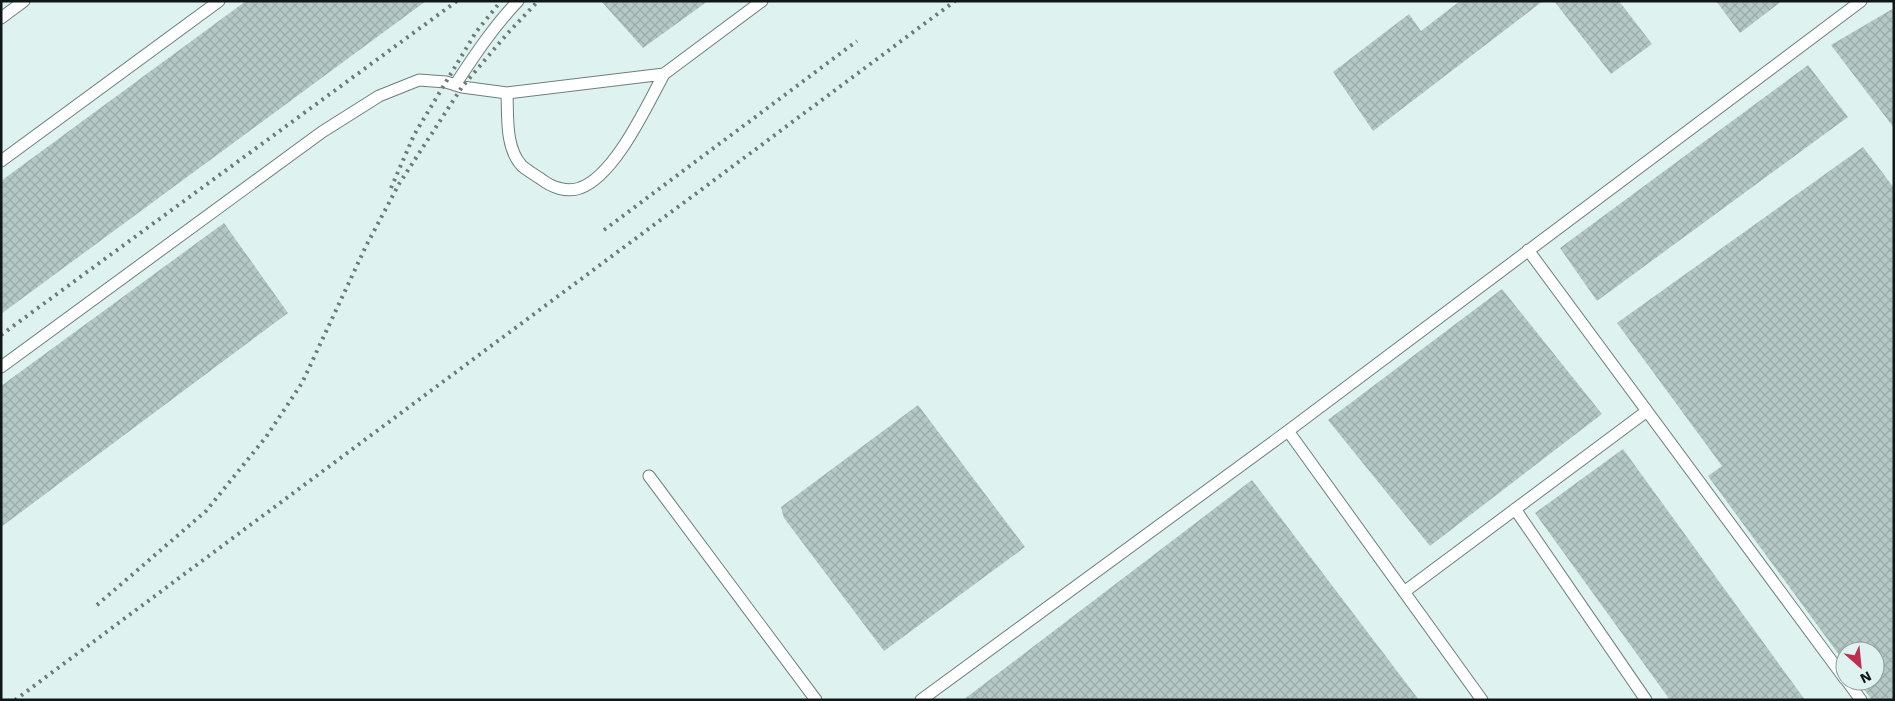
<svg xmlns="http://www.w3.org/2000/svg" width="1895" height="701" font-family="'Work Sans',sans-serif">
	<defs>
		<pattern id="building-cross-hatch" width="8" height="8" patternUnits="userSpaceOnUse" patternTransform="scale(1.25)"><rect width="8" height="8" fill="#b4c8c5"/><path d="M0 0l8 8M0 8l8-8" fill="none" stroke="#9aaba8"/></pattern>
	</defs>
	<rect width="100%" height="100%" fill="#def3f0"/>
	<path fill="url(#building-cross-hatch)" d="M 246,1 L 426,1 L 1,314 L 1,181 Z
		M 601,1 L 708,1 L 643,48 Z
		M 1460,1 L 1543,1 L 1373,131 L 1333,72 L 1409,14 L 1421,31 Z
		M 1554,1 L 1619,1 L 1652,44 L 1611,74 Z
		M 1716,1 L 1782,1 L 1740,33 Z
		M 1894,8 L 1894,128 L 1831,45 Z
		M 1808,65 L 1848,117 L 1597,301 L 1560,248 Z
		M 1863,147 L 1894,188 L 1894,700 L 1872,700 L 1858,681 L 1875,681 L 1875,651 L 1845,651 L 1845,663 L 1708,476 L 1722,466 L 1617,323 Z
		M 224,223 L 288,313 L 1,527 L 1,386 Z
		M 1502,289 L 1602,414 L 1430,546 L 1328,420 Z
		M 918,405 L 1025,547 L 884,651 L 784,518 L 781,507 Z
		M 1623,449 L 1805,700 L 1670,700 L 1535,513 Z
		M 1252,480 L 1419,700 L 963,700 Z"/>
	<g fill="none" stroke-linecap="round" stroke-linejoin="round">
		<g stroke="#6c7f7c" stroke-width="13">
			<path id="lane" d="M 1,18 L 24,1
				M 455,85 C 474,56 494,26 518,1
				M 507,93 C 508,116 505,148 522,166 C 528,171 535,175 541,179 C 551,187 567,193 580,188 C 615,176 647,105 664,74
				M 1,161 L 219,1
				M 1528,250 L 1845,679
				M 1,367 L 322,132 L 379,96 L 419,80 L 446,82 L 462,87 L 507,93 L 664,74 L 762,1
				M 1288,431 L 1482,700
				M 649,476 L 816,700
				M 1515,509 L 1646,700
				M 1404,592 L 1647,411
				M 1847,681 L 1861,700
				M 921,700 L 1288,431 L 1861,1"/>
		</g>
		<use href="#lane" stroke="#fff" stroke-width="11"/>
		<path stroke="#6c7a78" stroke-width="4" stroke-dasharray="2.5 5" stroke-linecap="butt" d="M 391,188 L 414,135 L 476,32 L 501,1
			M 604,230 L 857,41
			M 1,335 L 457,1
			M 97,605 L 206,511 L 266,437 L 302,383 L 366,246 L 399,184 L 462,87 L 507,34 L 538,1
			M 15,700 L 955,1"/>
	</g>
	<rect width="1895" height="701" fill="none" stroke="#101817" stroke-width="5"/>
	<g transform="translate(1860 666) rotate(153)"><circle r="24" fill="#def3f0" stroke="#8c9b99"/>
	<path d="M0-4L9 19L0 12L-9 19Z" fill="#bf2e4d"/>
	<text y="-8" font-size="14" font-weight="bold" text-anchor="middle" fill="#101817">N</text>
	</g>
</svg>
